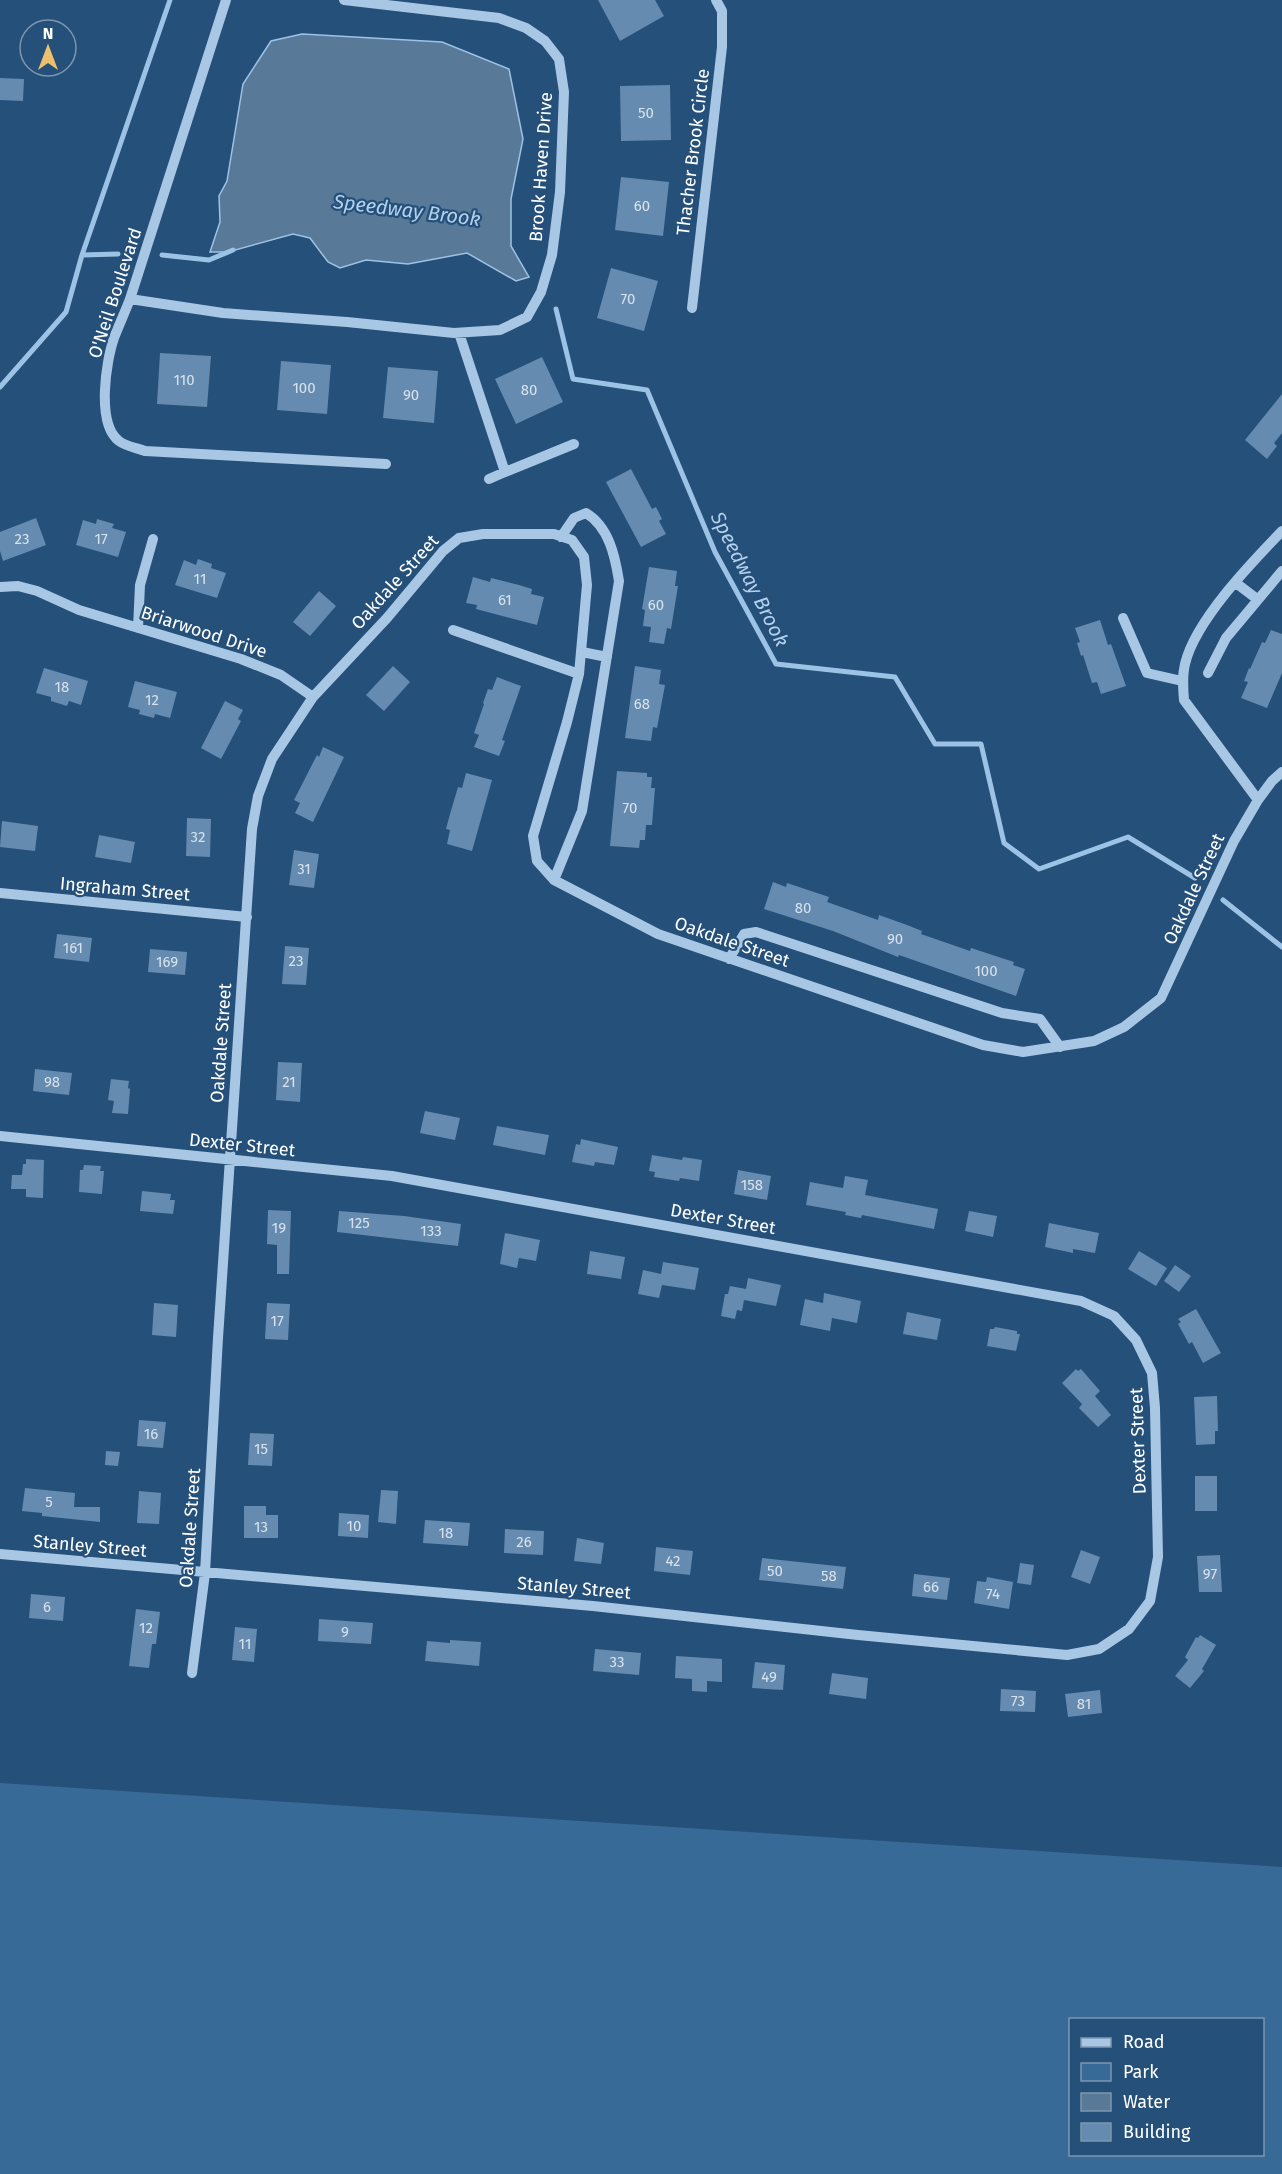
<svg xmlns="http://www.w3.org/2000/svg" width="1282" height="2174" font-family="'Fira Sans',sans-serif">
	<rect width="100%" height="100%" fill="#25507a"/>
	<path fill="#386a97" fill-rule="evenodd" d="M 0,1783 L 1282,1867 L 1282,2174 L 0,2174 ZM 1070,2020 L 1262,2020 L 1262,2154 L 1070,2154 Z"/>
	<path fill="#597998" stroke="#9cc3e5" stroke-width="1.5" d="M 302,34 L 442,42 L 509,69 L 523,139 L 511,199 L 511,246 L 529,277 L 516,281 L 467,253 L 408,264 L 366,260 L 340,268 L 328,262 L 310,238 L 293,234 L 228,252 L 210,252 L 220,222 L 219,196 L 227,181 L 243,84 L 271,41 Z"/>
	<g fill="none" stroke-linecap="round" stroke-linejoin="round">
		<path stroke="#9cc3e5" stroke-width="5" d="M 82,255 L 170,0
			M 162,255 L 209,260 L 233,250
			M 556,309 L 573,379 L 647,390 L 715,552 L 776,664 L 895,677 L 935,744 L 981,744 L 1004,843 L 1039,869 L 1128,837 L 1195,878
			M 0,387 L 66,312 L 82,255 L 118,254
			M 1223,900 L 1282,947"/>
	</g>
	<path fill="#658bb0" d="M 598,0 L 655,0 L 664,16 L 620,41 Z
		M 0,78 L 24,79 L 23,101 L 0,100 Z
		M 670,85 L 671,140 L 621,141 L 620,86 Z
		M 621,177 L 669,182 L 663,236 L 615,230 Z
		M 611,268 L 658,281 L 644,331 L 597,318 Z
		M 160,353 L 211,356 L 207,407 L 157,404 Z
		M 542,357 L 563,402 L 516,424 L 495,379 Z
		M 281,361 L 331,365 L 327,414 L 277,410 Z
		M 388,367 L 438,371 L 434,423 L 383,418 Z
		M 1282,394 L 1282,433 L 1274,443 L 1277,446 L 1267,459 L 1245,440 Z
		M 631,469 L 652,509 L 656,507 L 662,519 L 659,521 L 666,534 L 641,547 L 606,482 Z
		M 36,518 L 46,545 L 3,561 L 0,551 L 0,532 Z
		M 97,519 L 114,524 L 112,528 L 126,532 L 118,557 L 76,545 L 83,520 L 96,524 Z
		M 198,559 L 212,564 L 211,568 L 226,573 L 217,598 L 175,585 L 184,560 L 196,565 Z
		M 649,567 L 677,571 L 675,586 L 678,586 L 671,629 L 667,628 L 664,644 L 649,642 L 651,627 L 643,626 L 645,610 L 642,609 Z
		M 473,577 L 490,582 L 491,578 L 519,585 L 532,589 L 531,594 L 544,597 L 537,625 L 476,609 L 477,605 L 466,603 Z
		M 319,591 L 336,606 L 310,636 L 293,622 Z
		M 1100,620 L 1108,645 L 1111,644 L 1126,686 L 1101,694 L 1097,682 L 1092,683 L 1083,655 L 1081,656 L 1077,643 L 1080,642 L 1075,628 Z
		M 1271,630 L 1282,634 L 1282,673 L 1267,708 L 1241,698 L 1248,682 L 1244,681 L 1249,668 L 1250,669 L 1262,642 L 1265,643 Z
		M 393,666 L 410,682 L 384,711 L 366,695 Z
		M 635,666 L 661,670 L 659,684 L 665,685 L 657,728 L 653,727 L 651,741 L 625,738 Z
		M 44,668 L 88,681 L 81,705 L 69,701 L 67,706 L 51,701 L 51,697 L 36,693 Z
		M 497,677 L 521,686 L 502,740 L 505,741 L 499,756 L 474,747 L 479,735 L 474,733 L 484,704 L 483,703 L 488,689 L 492,690 Z
		M 135,681 L 177,692 L 170,718 L 155,714 L 154,718 L 139,714 L 140,710 L 128,707 Z
		M 225,701 L 243,710 L 238,719 L 241,721 L 221,759 L 201,748 Z
		M 323,747 L 344,757 L 313,822 L 295,813 L 300,803 L 294,800 L 317,755 L 319,757 Z
		M 617,771 L 647,773 L 647,777 L 652,777 L 651,788 L 655,788 L 652,825 L 646,825 L 645,840 L 640,840 L 639,848 L 610,846 Z
		M 466,773 L 492,780 L 472,851 L 447,844 L 450,830 L 446,829 L 450,814 L 458,787 L 462,788 Z
		M 187,818 L 211,819 L 210,857 L 186,856 Z
		M 2,821 L 38,826 L 35,851 L 0,847 Z
		M 99,835 L 135,842 L 131,863 L 95,857 Z
		M 294,850 L 319,854 L 314,888 L 289,885 Z
		M 773,882 L 786,887 L 787,883 L 829,897 L 827,902 L 878,920 L 879,915 L 907,925 L 922,931 L 921,934 L 970,951 L 971,948 L 1014,962 L 1013,965 L 1025,969 L 1016,996 L 899,955 L 898,957 L 833,931 L 764,909 Z
		M 57,934 L 92,938 L 89,962 L 54,958 Z
		M 285,946 L 309,948 L 306,985 L 282,984 Z
		M 150,949 L 187,952 L 185,975 L 148,972 Z
		M 278,1062 L 302,1063 L 300,1102 L 276,1100 Z
		M 35,1069 L 72,1073 L 69,1095 L 33,1091 Z
		M 111,1079 L 129,1081 L 128,1088 L 130,1089 L 128,1114 L 112,1113 L 114,1101 L 108,1100 Z
		M 425,1111 L 460,1118 L 455,1140 L 420,1133 Z
		M 497,1126 L 549,1135 L 545,1155 L 493,1145 Z
		M 581,1139 L 618,1147 L 614,1165 L 595,1162 L 594,1166 L 572,1162 L 576,1144 L 580,1145 Z
		M 652,1155 L 682,1160 L 683,1157 L 702,1160 L 699,1181 L 680,1178 L 679,1181 L 654,1177 L 655,1172 L 649,1171 Z
		M 26,1159 L 44,1160 L 43,1198 L 26,1197 L 26,1189 L 11,1189 L 12,1175 L 22,1175 L 23,1164 L 26,1164 Z
		M 84,1165 L 101,1166 L 100,1171 L 104,1171 L 102,1194 L 79,1192 L 80,1170 L 83,1170 Z
		M 738,1170 L 771,1176 L 767,1200 L 734,1194 Z
		M 845,1176 L 868,1180 L 865,1195 L 938,1209 L 934,1229 L 862,1215 L 861,1218 L 845,1215 L 846,1212 L 806,1205 L 810,1182 L 843,1188 Z
		M 142,1191 L 171,1194 L 170,1200 L 175,1200 L 173,1214 L 140,1211 Z
		M 268,1210 L 291,1211 L 289,1274 L 277,1274 L 277,1245 L 267,1244 Z
		M 339,1211 L 404,1216 L 461,1224 L 458,1246 L 337,1232 Z
		M 969,1211 L 997,1216 L 993,1237 L 965,1231 Z
		M 1049,1223 L 1099,1233 L 1095,1253 L 1073,1249 L 1073,1253 L 1045,1247 Z
		M 505,1233 L 540,1240 L 536,1261 L 519,1258 L 517,1268 L 500,1264 Z
		M 590,1251 L 625,1257 L 621,1279 L 587,1274 Z
		M 1139,1251 L 1167,1268 L 1156,1286 L 1128,1269 Z
		M 663,1262 L 699,1268 L 695,1290 L 662,1285 L 659,1298 L 638,1294 L 643,1270 L 661,1274 Z
		M 1175,1265 L 1191,1276 L 1179,1292 L 1164,1281 Z
		M 748,1278 L 781,1285 L 776,1306 L 744,1300 Z
		M 730,1286 L 746,1289 L 742,1311 L 737,1310 L 735,1319 L 721,1316 L 725,1294 L 728,1294 Z
		M 824,1293 L 861,1301 L 857,1323 L 832,1318 L 830,1331 L 800,1325 L 805,1299 L 823,1303 Z
		M 154,1303 L 178,1305 L 176,1337 L 152,1335 Z
		M 267,1303 L 290,1304 L 288,1340 L 265,1339 Z
		M 1196,1309 L 1221,1353 L 1203,1363 L 1192,1342 L 1189,1344 L 1178,1324 L 1181,1322 L 1178,1319 Z
		M 907,1312 L 941,1319 L 937,1340 L 903,1334 Z
		M 995,1327 L 1017,1331 L 1017,1334 L 1020,1334 L 1016,1351 L 987,1346 L 990,1329 L 994,1329 Z
		M 1076,1369 L 1078,1371 L 1081,1369 L 1100,1391 L 1095,1396 L 1111,1415 L 1098,1427 L 1079,1408 L 1082,1404 L 1062,1383 Z
		M 1217,1396 L 1218,1431 L 1215,1431 L 1215,1444 L 1196,1445 L 1194,1397 Z
		M 139,1420 L 166,1422 L 163,1448 L 137,1446 Z
		M 250,1433 L 274,1434 L 272,1466 L 248,1465 Z
		M 106,1451 L 120,1452 L 118,1466 L 105,1465 Z
		M 1195,1476 L 1217,1476 L 1217,1511 L 1195,1511 Z
		M 25,1488 L 75,1493 L 74,1507 L 100,1507 L 100,1522 L 42,1516 L 42,1513 L 22,1511 Z
		M 381,1490 L 398,1491 L 396,1524 L 378,1522 Z
		M 139,1491 L 161,1493 L 159,1524 L 137,1523 Z
		M 244,1506 L 266,1506 L 266,1515 L 278,1515 L 278,1538 L 244,1538 Z
		M 339,1513 L 369,1515 L 368,1538 L 338,1536 Z
		M 425,1520 L 470,1523 L 468,1546 L 423,1543 Z
		M 505,1529 L 544,1531 L 543,1555 L 504,1553 Z
		M 577,1538 L 604,1543 L 601,1564 L 574,1561 Z
		M 656,1547 L 693,1551 L 690,1575 L 654,1571 Z
		M 1081,1550 L 1100,1557 L 1090,1584 L 1071,1577 Z
		M 1220,1555 L 1222,1592 L 1199,1592 L 1197,1556 Z
		M 762,1558 L 846,1567 L 843,1589 L 759,1580 Z
		M 1020,1563 L 1034,1565 L 1031,1585 L 1017,1583 Z
		M 914,1574 L 950,1578 L 947,1600 L 912,1596 Z
		M 987,1577 L 1013,1582 L 1009,1609 L 974,1603 L 977,1581 L 986,1582 Z
		M 31,1594 L 65,1597 L 63,1621 L 29,1618 Z
		M 136,1609 L 160,1612 L 156,1644 L 152,1644 L 149,1668 L 129,1666 Z
		M 319,1619 L 373,1623 L 371,1644 L 318,1641 Z
		M 235,1627 L 257,1629 L 254,1662 L 232,1660 Z
		M 1200,1635 L 1216,1645 L 1202,1669 L 1204,1671 L 1190,1688 L 1175,1676 L 1188,1660 L 1185,1657 L 1196,1637 L 1198,1638 Z
		M 450,1640 L 481,1642 L 479,1666 L 425,1661 L 427,1641 L 450,1643 Z
		M 595,1649 L 641,1653 L 639,1675 L 593,1671 Z
		M 676,1656 L 722,1659 L 722,1682 L 707,1681 L 707,1692 L 692,1691 L 692,1679 L 675,1678 Z
		M 755,1662 L 785,1665 L 783,1690 L 752,1688 Z
		M 832,1673 L 868,1678 L 866,1699 L 829,1694 Z
		M 1001,1689 L 1036,1691 L 1035,1712 L 1000,1711 Z
		M 1100,1690 L 1102,1713 L 1068,1717 L 1065,1694 Z"/>
	<g fill="none" stroke-linecap="round" stroke-linejoin="round">
		<path stroke="#a8c7e4" stroke-width="10" d="M 226,0 L 130,299 C 125,312 119,325 114,338 C 106,361 96,424 119,441 C 125,446 137,448 145,451 L 386,464
			M 130,299 L 223,313 L 347,322 L 454,333 L 500,330 L 527,317 L 541,292 L 552,255 L 560,192 L 564,92 L 559,59 L 545,41 L 526,28 L 499,18 L 344,0
			M 692,308 L 722,47 L 722,11 L 716,0
			M 459,333 L 505,472 L 574,444
			M 489,479 L 505,472
			M 1282,531 C 1251,563 1195,621 1185,664 C 1182,676 1183,688 1184,700 L 1258,800 L 1272,781 L 1282,772
			M 1236,583 L 1257,599
			M 0,587 L 18,586 L 37,591 L 79,610 L 241,659 L 281,675 L 313,697
			M 1123,618 L 1147,673 L 1182,681
			M 138,628 L 140,585 L 153,539
			M 453,630 L 579,674
			M 582,652 L 607,657
			M 1208,673 L 1226,638 L 1282,571
			M 554,880 L 582,811 L 619,581 C 615,556 609,527 586,513 L 574,518 L 561,537
			M 0,893 L 247,917
			M 729,959 L 744,934 L 756,932 L 1002,1013 L 1040,1019 L 1060,1047
			M 0,1136 L 392,1176 L 1081,1301 L 1114,1316 L 1136,1340 L 1152,1373 L 1155,1408 L 1158,1557 L 1150,1601 L 1129,1629 L 1099,1649 L 1067,1655 L 858,1635 L 593,1606 L 0,1554
			M 192,1673 L 205,1573 L 218,1338 L 252,829 L 258,796 L 272,759 L 313,697 L 387,618 L 443,551 L 459,538 L 483,534 L 554,534 L 572,540 L 584,557 L 587,585 L 579,674 L 567,722 L 533,836 L 537,861 L 554,880 L 658,934 L 983,1045 L 1023,1052 L 1094,1041 L 1124,1027 L 1161,998 L 1234,841 L 1258,800"/>
	</g>
	<g text-anchor="middle" dominant-baseline="central" stroke-width="4.5" stroke-linejoin="round" paint-order="stroke">
		<g font-size="15" fill="#d8e2eb">
			<text x="646" y="113">50</text>
			<text x="642" y="206">60</text>
			<text x="628" y="299">70</text>
			<text x="184" y="380">110</text>
			<text x="304" y="388">100</text>
			<text x="529" y="390">80</text>
			<text x="411" y="395">90</text>
			<text x="22" y="539">23</text>
			<text x="101" y="539">17</text>
			<text x="200" y="579">11</text>
			<text x="505" y="600">61</text>
			<text x="656" y="605">60</text>
			<text x="62" y="687">18</text>
			<text x="152" y="700">12</text>
			<text x="642" y="704">68</text>
			<text x="630" y="808">70</text>
			<text x="198" y="837">32</text>
			<text x="304" y="869">31</text>
			<text x="803" y="908">80</text>
			<text x="895" y="939">90</text>
			<text x="73" y="948">161</text>
			<text x="296" y="961">23</text>
			<text x="167" y="962">169</text>
			<text x="986" y="971">100</text>
			<text x="52" y="1082">98</text>
			<text x="289" y="1082">21</text>
			<text x="752" y="1185">158</text>
			<text x="359" y="1223">125</text>
			<text x="279" y="1228">19</text>
			<text x="431" y="1231">133</text>
			<text x="277" y="1321">17</text>
			<text x="151" y="1434">16</text>
			<text x="261" y="1449">15</text>
			<text x="49" y="1502">5</text>
			<text x="354" y="1526">10</text>
			<text x="261" y="1527">13</text>
			<text x="446" y="1533">18</text>
			<text x="524" y="1542">26</text>
			<text x="673" y="1561">42</text>
			<text x="775" y="1571">50</text>
			<text x="1210" y="1574">97</text>
			<text x="829" y="1576">58</text>
			<text x="931" y="1587">66</text>
			<text x="993" y="1594">74</text>
			<text x="47" y="1607">6</text>
			<text x="146" y="1628">12</text>
			<text x="345" y="1632">9</text>
			<text x="245" y="1644">11</text>
			<text x="617" y="1662">33</text>
			<text x="769" y="1677">49</text>
			<text x="1018" y="1701">73</text>
			<text x="1084" y="1704">81</text>
		</g>
		<g font-size="18" fill="#fff" stroke="#25507a">
			<text transform="translate(693 152) rotate(-83)">Thacher Brook Circle</text>
			<text transform="translate(541 167) rotate(-86)">Brook Haven Drive</text>
			<text transform="translate(115 293) rotate(-72)">O'Neil Boulevard</text>
			<text transform="translate(395 582) rotate(-48)">Oakdale Street</text>
			<text transform="translate(204 632) rotate(18)">Briarwood Drive</text>
			<text transform="translate(125 889) rotate(5)">Ingraham Street</text>
			<text transform="translate(1194 889) rotate(-65)">Oakdale Street</text>
			<text transform="translate(732 942) rotate(19)">Oakdale Street</text>
			<text transform="translate(221 1043) rotate(-86)">Oakdale Street</text>
			<text transform="translate(242 1145) rotate(6)">Dexter Street</text>
			<text transform="translate(723 1219) rotate(10)">Dexter Street</text>
			<text transform="translate(1138 1441) rotate(-92)">Dexter Street</text>
			<text transform="translate(190 1528) rotate(-86)">Oakdale Street</text>
			<text transform="translate(90 1546) rotate(5)">Stanley Street</text>
			<text transform="translate(574 1588) rotate(5)">Stanley Street</text>
		</g>
		<g font-size="20" font-style="italic" fill="#b3d1ec" stroke="#25507a">
			<text transform="translate(407 210) rotate(7)">Speedway Brook</text>
			<text transform="translate(750 579) rotate(63)">Speedway Brook</text>
		</g>
	</g>
	<rect x="1069" y="2018" width="195" height="138" fill="#25507a" stroke="#7c96af" stroke-width="1.5"/>
	<rect x="1081" y="2038" width="30" height="9" fill="#a8c7e4" stroke="#7c96af" stroke-width="1.5"/>
	<text x="1123" y="2048" font-size="18" fill="#ffffff">Road</text>
	<rect x="1081" y="2063" width="30" height="18" fill="#386a97" stroke="#7c96af" stroke-width="1.5"/>
	<text x="1123" y="2078" font-size="18" fill="#ffffff">Park</text>
	<rect x="1081" y="2093" width="30" height="18" fill="#597998" stroke="#7c96af" stroke-width="1.5"/>
	<text x="1123" y="2108" font-size="18" fill="#ffffff">Water</text>
	<rect x="1081" y="2123" width="30" height="18" fill="#658bb0" stroke="#7c96af" stroke-width="1.5"/>
	<text x="1123" y="2138" font-size="18" fill="#ffffff">Building</text>
	<g transform="translate(48 48)"><circle r="28" fill="#25507a" stroke="#7c96af" stroke-width="1.5"/>
	<path d="M0-4.5L10 22L0 15L-10 22Z" fill="#edc06d"/>
	<text y="-9" font-size="16" font-weight="bold" text-anchor="middle" fill="#ffffff">N</text>
	</g>
</svg>
